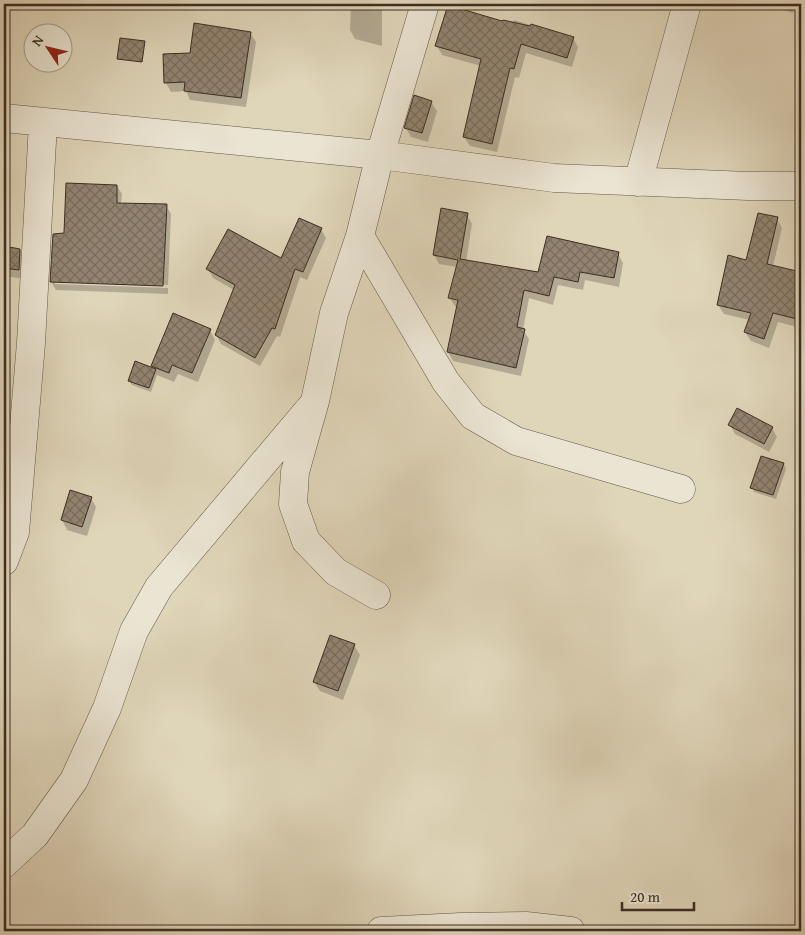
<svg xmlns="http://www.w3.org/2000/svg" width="805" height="935" font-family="'Gentium Book Plus',serif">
	<defs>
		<pattern id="building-cross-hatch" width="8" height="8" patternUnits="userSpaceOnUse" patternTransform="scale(1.25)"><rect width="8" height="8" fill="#928471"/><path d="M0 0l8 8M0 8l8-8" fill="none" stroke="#796c5c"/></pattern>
	</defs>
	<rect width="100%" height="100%" fill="#dfd5b9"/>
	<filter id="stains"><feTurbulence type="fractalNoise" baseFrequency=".004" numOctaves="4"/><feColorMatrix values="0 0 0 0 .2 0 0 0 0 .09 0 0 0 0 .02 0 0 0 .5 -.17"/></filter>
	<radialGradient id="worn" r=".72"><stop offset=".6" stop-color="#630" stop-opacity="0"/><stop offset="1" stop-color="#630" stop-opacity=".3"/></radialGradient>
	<path fill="#0003" d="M 351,4 L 382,4 L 382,46 L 355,39 L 350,30 Z
		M 767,4 L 796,4 L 793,13 Z
		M 514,20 L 573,38 L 578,47 L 572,67 L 526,53 L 519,78 L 515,77 L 497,152 L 470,146 L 464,137 L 481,66 L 442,55 L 437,46 L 503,23 L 513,23 Z
		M 801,26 L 801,48 L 797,41 Z
		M 250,33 L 256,42 L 246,107 L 190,100 L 186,91 L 171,92 L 166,83 L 165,55 L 191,54 Z
		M 431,102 L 437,111 L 428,142 L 411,137 L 406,128 Z
		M 117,186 L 122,194 L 121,204 L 166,205 L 171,214 L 168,285 L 55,281 L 55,284 L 168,288 L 168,294 L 56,290 L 51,282 L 65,235 Z
		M 467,215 L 472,224 L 466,262 L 539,274 L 618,254 L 623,263 L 619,287 L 585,280 L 583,290 L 558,285 L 553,305 L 529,298 L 523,330 L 529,339 L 521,376 L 453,361 L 448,352 L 457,307 L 455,306 L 449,297 L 457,267 L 439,264 L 434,255 Z
		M 777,219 L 782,228 L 773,266 L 801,274 L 801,328 L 778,322 L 769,348 L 751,341 L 745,332 L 750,320 L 724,314 L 718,305 Z
		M 321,229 L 326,238 L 307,280 L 300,277 L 280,337 L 277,336 L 260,366 L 221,344 L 216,335 L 234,290 L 213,278 L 208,269 L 282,260 Z
		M 4,248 L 20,250 L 25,260 L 24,279 L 4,276 Z
		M 210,330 L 215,340 L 198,382 L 178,374 L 174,382 L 157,375 L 151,392 L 132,385 L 129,380 L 155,370 L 152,366 Z
		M 730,425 L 772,428 L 777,437 L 769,452 L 735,434 Z
		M 784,464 L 786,469 L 776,499 L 754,492 L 752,487 Z
		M 91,498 L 96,507 L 87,536 L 67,530 L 62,520 Z
		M 354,645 L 360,655 L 343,700 L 320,691 L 314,682 Z"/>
	<path fill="url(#building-cross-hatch)" stroke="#3e2d23" d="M 448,5 L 502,21 L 503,20 L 530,26 L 531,24 L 574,37 L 567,58 L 521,44 L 514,69 L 510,68 L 492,144 L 463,137 L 481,59 L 435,46 Z
		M 194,23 L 251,32 L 241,98 L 184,91 L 185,82 L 164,83 L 163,54 L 190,53 Z
		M 120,38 L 145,41 L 142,62 L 117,59 Z
		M 414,95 L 432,101 L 422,133 L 404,128 Z
		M 66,183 L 117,185 L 117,203 L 167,204 L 163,286 L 50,282 L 53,234 L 64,233 Z
		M 441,208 L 468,213 L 460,259 L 538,272 L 547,236 L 619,252 L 614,278 L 580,272 L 578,282 L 554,277 L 549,296 L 524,290 L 517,327 L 525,329 L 516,368 L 447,352 L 458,300 L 448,298 L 458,260 L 433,255 Z
		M 758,213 L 778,217 L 767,264 L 801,272 L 801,320 L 773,313 L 764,339 L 744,332 L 751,313 L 717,305 L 728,255 L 746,260 Z
		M 299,218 L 322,228 L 303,272 L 295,269 L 275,329 L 272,328 L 255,358 L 215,335 L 235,285 L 206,269 L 228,229 L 281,258 Z
		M 4,246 L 20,249 L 19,270 L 4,268 Z
		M 173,313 L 211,329 L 192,373 L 172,365 L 169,373 L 151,366 Z
		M 135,361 L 156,369 L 149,388 L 128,381 Z
		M 737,408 L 773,427 L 764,444 L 728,425 Z
		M 761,456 L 784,463 L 773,495 L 750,488 Z
		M 70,490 L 92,497 L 82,527 L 61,520 Z
		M 330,635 L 355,644 L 338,691 L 313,682 Z"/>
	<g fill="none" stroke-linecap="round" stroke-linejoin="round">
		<g stroke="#665748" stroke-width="29">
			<path id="minor" d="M 4,118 L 380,155 L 554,178 L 748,186 L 801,186
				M 638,182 L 687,4
				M 360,236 L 446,382 L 473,416 L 516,441 L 681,489
				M 4,561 L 15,532 L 31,343 L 43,123
				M 376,595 L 336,572 L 306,541 L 293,504 L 295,472 L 315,401 L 334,313 L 360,236 L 380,155 L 425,4
				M 4,864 L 35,835 L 74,780 L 107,708 L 134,631 L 159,587 L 310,408
				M 381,931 L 461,927 L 526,926 L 571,931"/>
		</g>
		<use href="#minor" stroke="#eae4d2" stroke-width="28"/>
	</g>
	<rect width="805" height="935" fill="none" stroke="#dfd5b9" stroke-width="20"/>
	<rect x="5" y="5" width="795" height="925" fill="none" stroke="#3e2d23" stroke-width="2.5"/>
	<rect x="10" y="10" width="785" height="915" fill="none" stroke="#3e2d23"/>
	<g transform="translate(48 48) rotate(305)"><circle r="24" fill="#eae4d2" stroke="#a59b8c"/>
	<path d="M0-4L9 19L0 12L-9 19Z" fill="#8f2418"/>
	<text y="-8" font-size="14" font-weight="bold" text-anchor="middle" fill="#3e2d23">N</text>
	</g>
	<path d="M622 902v8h72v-8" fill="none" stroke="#3e2d23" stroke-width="2.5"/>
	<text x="630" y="902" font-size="15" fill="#3e2d23" stroke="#eae4d2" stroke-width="4" paint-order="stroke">20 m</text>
	<rect width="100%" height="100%" filter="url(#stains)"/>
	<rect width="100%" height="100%" fill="url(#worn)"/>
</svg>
